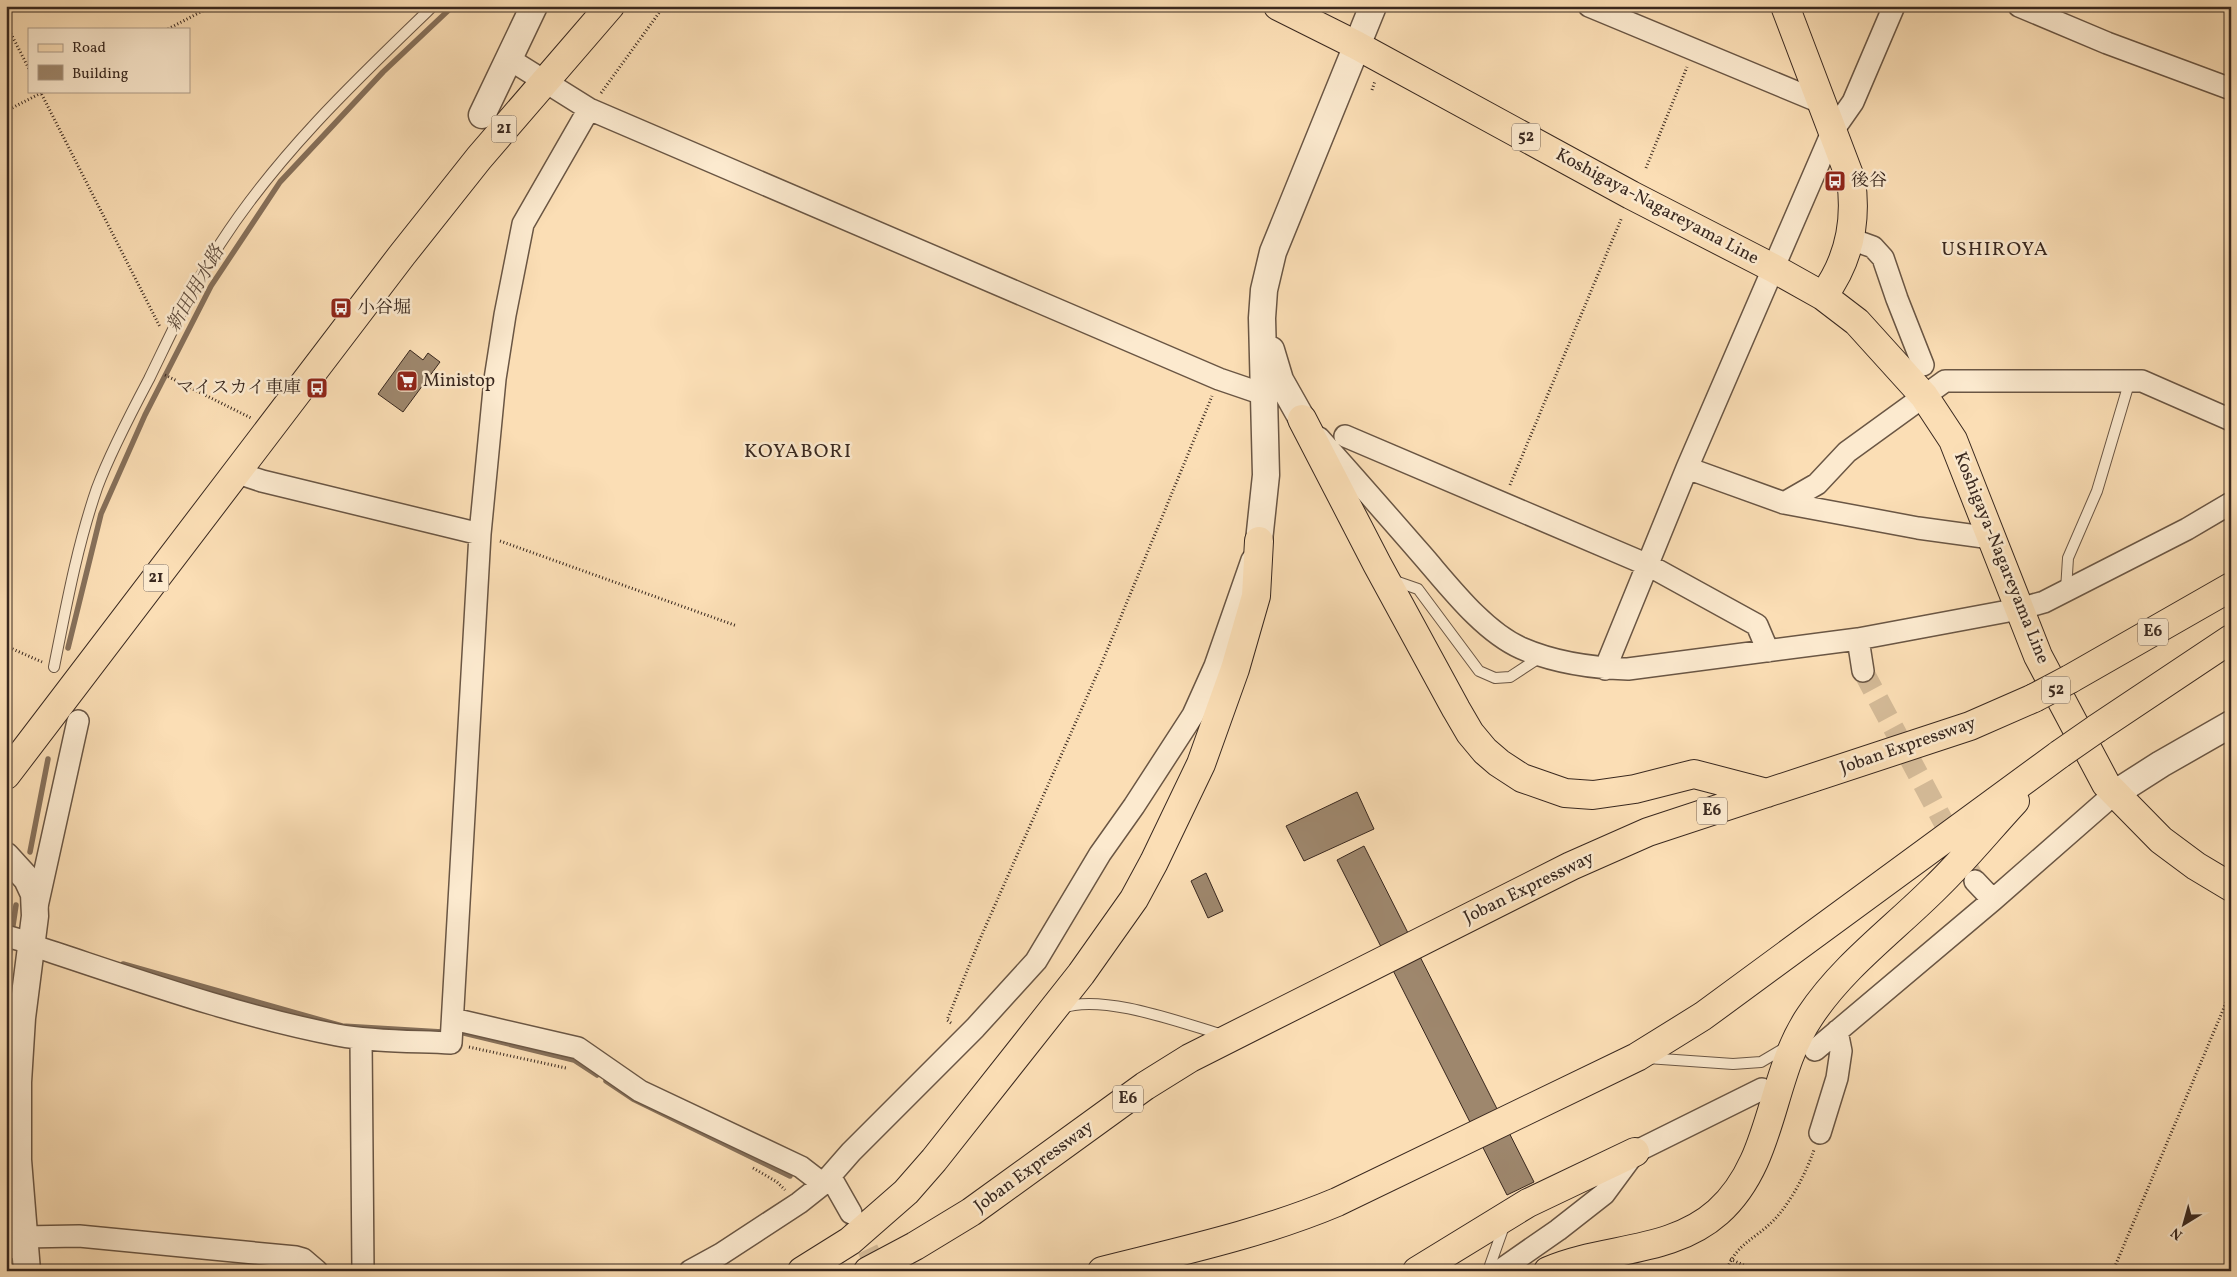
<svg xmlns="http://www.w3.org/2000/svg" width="2237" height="1277" font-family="Vollkorn,'Noto Serif JP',serif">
	<rect width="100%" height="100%" fill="#fbdeb5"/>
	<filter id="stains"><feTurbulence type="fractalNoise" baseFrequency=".004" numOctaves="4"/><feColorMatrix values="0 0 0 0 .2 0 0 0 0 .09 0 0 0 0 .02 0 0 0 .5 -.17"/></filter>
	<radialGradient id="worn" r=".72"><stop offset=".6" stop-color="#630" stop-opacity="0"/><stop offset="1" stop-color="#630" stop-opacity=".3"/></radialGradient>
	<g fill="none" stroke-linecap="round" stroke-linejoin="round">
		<path stroke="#86705a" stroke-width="5.5" d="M 68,648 L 101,514 L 145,415 L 211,286 L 280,182 L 383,72 L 453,6
			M 30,852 L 48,759
			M 12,932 L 16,905
			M 123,964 L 342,1026 L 442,1032
			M 6,982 L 11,942
			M 464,1033 L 574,1060 L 597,1075
			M 606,1081 L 633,1099 L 790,1176
			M 7,1253 L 8,1271"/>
	</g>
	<path fill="#9e876d" stroke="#39281f" d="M 410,350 L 423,360 L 428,353 L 440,362 L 403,412 L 378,394 Z
		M 1357,792 L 1374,829 L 1304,861 L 1286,826 Z
		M 1364,846 L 1534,1182 L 1507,1195 L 1337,860 Z
		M 1206,873 L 1223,911 L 1208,918 L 1191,881 Z"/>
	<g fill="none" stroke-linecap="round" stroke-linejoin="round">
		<path stroke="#d4ba97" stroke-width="21" stroke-dasharray="21 11" stroke-linecap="butt" d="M 1863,671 L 1975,881
			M 854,1220 L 878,1271"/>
		<g stroke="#6a5644" stroke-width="12">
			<path id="service" d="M 1392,580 L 1418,589 L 1479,671 L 1495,678 L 1510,677 L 1542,656
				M 2066,590 L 2068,558 L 2097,491 L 2130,380
				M 54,667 C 66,607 77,546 97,488 C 110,453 131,413 149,379 C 171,334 192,287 220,244 C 278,154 356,80 433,6
				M 1062,1008 C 1102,993 1182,1023 1223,1035
				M 1647,1058 L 1733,1064 L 1761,1062 L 1788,1046
				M 1488,1271 L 1504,1226"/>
		</g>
		<g stroke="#6a5644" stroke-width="24">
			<path id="minor" d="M 1589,6 L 1820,102
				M 2019,6 L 2107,43 L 2231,89
				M 509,59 L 589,109 L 1219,379 L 1263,394
				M 1851,239 L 1873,247 L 1883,258 L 1897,299 L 1923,365
				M 1345,436 L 1648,565 L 1757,625 L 1768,651
				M 1319,438 C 1354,477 1388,516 1422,555 C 1449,586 1483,631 1521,648 C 1553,662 1593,668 1628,669 L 1858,639 L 2019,609 L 2044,602 L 2187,529 L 2231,503
				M 1687,468 L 1784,503 L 1918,528 L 1991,538
				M 235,472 L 262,481 L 480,534
				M 1784,503 L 1817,484 L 1847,452 L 1945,381 L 2142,381 L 2231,420
				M 1858,639 L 1863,671
				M 1605,669 L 1687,468 L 1827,144 L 1832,132 L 1853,102 L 1894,6
				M 1975,881 L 1993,900
				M 36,911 L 78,721
				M 6,936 L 31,943
				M 31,945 C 132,978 233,1015 337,1035 C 375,1042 414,1041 451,1043 L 480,534 L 495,379 L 505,315 L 523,224 L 589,109
				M 453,1019 L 578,1048 L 640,1091 L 801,1167 L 823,1184
				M 361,1039 L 363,1271
				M 1815,1050 L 1993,900 L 2114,794
				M 1820,1133 L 1837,1078 L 1841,1051 L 1837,1031
				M 830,1176 L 851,1213
				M 23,1237 L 79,1236 L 296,1257 L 303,1259 L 317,1271
				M 6,1248 L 24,1247
				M 690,1271 L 721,1254 L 799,1203 L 823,1184 L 851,1152 L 975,1028 L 1036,961 L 1100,854 L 1134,806 L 1193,715 L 1215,666 L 1252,560
				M 1499,1271 L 1558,1230 L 1604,1194 L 1635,1152 L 1762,1089"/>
		</g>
		<g stroke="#6a5644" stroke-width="29">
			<path id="tertiary" d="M 482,115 L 534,6
				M 1271,350 L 1280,380 L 1302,419
				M 1259,541 L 1266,475 L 1262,318 L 1264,290 L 1273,252 L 1373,6
				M 2114,794 L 2161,764 L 2231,724
				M 6,856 L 27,879 L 34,894 L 35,916 L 22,1018 L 18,1082 L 18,1160 L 27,1271"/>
		</g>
		<g stroke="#39281f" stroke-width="30">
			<path id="primary" d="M 1278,6 L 1356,45 L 1631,195 L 1773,268 L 1823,296 L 1857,322 L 1924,396 L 1953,440 L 2038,656 L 2106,784 L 2161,840 L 2196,866 L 2231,887
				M 1785,6 L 1851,180 C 1857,222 1849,261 1823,296
				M 6,775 L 402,255 L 479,158 L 610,6"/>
		</g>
		<g stroke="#39281f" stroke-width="30">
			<path id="motorway" d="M 1302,419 L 1377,564 L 1456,709 L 1470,733 L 1485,751 L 1499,763 L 1522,778 L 1565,793 L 1593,795 L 1635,789 L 1694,774 L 1767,793
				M 2070,679 L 2231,587
				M 2096,729 L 2231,639
				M 802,1271 L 850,1241 L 906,1192 L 934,1160 L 1081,974 L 1134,899 L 1154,862 L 1201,764 L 1235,669 L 1256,596 L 1259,541
				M 868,1271 L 915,1246 L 971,1212 L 1145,1086 L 1190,1058 L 1571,866 L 1648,832 L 1970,726 L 2034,698
				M 1102,1271 C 1181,1251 1261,1234 1337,1202 L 1637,1057 L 1703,1016 L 2060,754
				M 1417,1271 L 1528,1203 L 1635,1152
				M 1548,1271 C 1603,1247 1671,1254 1718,1212 C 1775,1161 1769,1076 1810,1016 C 1843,966 1894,929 1936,887 C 1964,860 1989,829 2015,801"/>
		</g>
		<path stroke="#39281f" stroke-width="3" stroke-dasharray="1 2.5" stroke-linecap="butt" d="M 6,24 L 29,69
			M 168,29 L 212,6
			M 1372,90 L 1375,81
			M 40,91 L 160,327
			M 601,93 L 664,6
			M 6,111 L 45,91
			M 1646,168 L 1687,67
			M 165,375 L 251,418
			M 1510,485 L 1622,217
			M 500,541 L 737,626
			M 6,646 L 42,662
			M 6,902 L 8,892
			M 951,1023 L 947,1020 L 980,939 L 1101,665 L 1212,396
			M 469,1047 L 566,1068
			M 753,1168 L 777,1182 L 785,1190
			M 1730,1259 L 1757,1271
			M 1726,1271 C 1737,1243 1754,1240 1773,1221 C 1790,1204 1806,1173 1814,1150
			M 2113,1271 L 2231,991"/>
		<use href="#service" stroke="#fceacf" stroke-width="10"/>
		<use href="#minor" stroke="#fceacf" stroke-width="21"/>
		<use href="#tertiary" stroke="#fceacf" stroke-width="26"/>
		<use href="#primary" stroke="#fbdeb5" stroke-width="28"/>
		<use href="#motorway" stroke="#fbdeb5" stroke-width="28"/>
		<g stroke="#39281f" stroke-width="30" stroke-linecap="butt">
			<path id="motorway-bridge" d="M 2034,698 L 2070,679
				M 2060,754 L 2096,729"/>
		</g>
		<use href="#motorway-bridge" stroke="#fbdeb5" stroke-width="28"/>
	</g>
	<defs>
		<g id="bus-square" transform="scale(1.125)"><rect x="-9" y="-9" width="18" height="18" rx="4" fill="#8f2418" stroke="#fceacf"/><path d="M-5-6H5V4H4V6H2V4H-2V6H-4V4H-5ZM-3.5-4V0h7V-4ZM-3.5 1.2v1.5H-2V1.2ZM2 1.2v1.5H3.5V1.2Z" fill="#fff"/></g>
		<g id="supermarket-square" transform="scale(1.125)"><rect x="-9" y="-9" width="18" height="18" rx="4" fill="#8f2418" stroke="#fceacf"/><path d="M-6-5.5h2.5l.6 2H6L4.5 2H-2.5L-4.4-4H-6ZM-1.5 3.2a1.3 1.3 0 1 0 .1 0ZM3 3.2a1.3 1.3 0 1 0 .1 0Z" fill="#fff"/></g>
	</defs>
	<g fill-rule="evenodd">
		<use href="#bus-square" x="1835" y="181"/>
		<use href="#bus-square" x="341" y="308"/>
		<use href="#supermarket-square" x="407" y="381"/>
		<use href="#bus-square" x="317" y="388"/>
	</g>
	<g text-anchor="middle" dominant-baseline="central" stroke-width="5" stroke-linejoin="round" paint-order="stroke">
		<g fill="#fceacf" stroke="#746254" stroke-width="1">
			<rect x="491.5" y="115.5" width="25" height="27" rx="4"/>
			<rect x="1512" y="123.5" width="28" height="27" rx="4"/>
			<rect x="143.5" y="564.5" width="25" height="27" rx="4"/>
			<rect x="2138" y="618.5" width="30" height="27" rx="4"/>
			<rect x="2042" y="676.5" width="28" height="27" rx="4"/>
			<rect x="1697" y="797.5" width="30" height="27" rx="4"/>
			<rect x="1113" y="1085.5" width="30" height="27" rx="4"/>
		</g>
		<g font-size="16" font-weight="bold" fill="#39281f">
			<text x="504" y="129">21</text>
			<text x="1526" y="137">52</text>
			<text x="156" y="578">21</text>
			<text x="2153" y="632">E6</text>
			<text x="2056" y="690">52</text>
			<text x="1712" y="811">E6</text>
			<text x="1128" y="1099">E6</text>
		</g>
		<g font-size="18" fill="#39281f" stroke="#fceacf" text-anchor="start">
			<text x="1851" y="181">後谷</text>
			<text x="357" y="308">小谷堀</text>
			<text x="423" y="381">Ministop</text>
			<text x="301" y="388" text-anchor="end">マイスカイ車庫</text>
		</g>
		<g font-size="18" fill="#39281f" stroke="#fceacf">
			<text transform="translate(1657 207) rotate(28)">Koshigaya-Nagareyama Line</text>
			<text transform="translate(2001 558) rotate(68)">Koshigaya-Nagareyama Line</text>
			<text transform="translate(1908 746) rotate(-19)">Joban Expressway</text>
			<text transform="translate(1529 888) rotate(-26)">Joban Expressway</text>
			<text transform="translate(1034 1167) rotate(-36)">Joban Expressway</text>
		</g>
		<g font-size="19" font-style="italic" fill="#5f4c3d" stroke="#fceacf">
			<text transform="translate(196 289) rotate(-60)">新田用水路</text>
		</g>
		<g font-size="20" letter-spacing="1" fill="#39281f" stroke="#fceacf">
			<text x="1995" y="250">USHIROYA</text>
			<text x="798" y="452">KOYABORI</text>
		</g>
	</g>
	<rect width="2237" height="1277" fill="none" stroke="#fbdeb5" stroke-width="25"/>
	<rect x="8" y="8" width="2222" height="1262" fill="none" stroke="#39281f" stroke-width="2.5"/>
	<rect x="12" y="12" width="2212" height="1252" fill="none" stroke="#39281f"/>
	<rect x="28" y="28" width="162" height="65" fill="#fceacf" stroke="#ae9c89"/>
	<rect x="38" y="44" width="25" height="8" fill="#fbdeb5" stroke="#ae9c89"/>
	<text x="72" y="52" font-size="15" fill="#39281f">Road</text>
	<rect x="38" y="65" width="25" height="15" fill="#9e876d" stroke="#ae9c89"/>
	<text x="72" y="78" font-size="15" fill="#39281f">Building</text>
	<g transform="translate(2184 1224) rotate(217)" stroke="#fceacf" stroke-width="4" paint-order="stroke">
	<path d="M0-4L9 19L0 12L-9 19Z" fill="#39281f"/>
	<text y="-8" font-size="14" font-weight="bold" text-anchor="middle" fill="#39281f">N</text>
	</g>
	<rect width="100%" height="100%" filter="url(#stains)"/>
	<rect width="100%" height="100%" fill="url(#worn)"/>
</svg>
